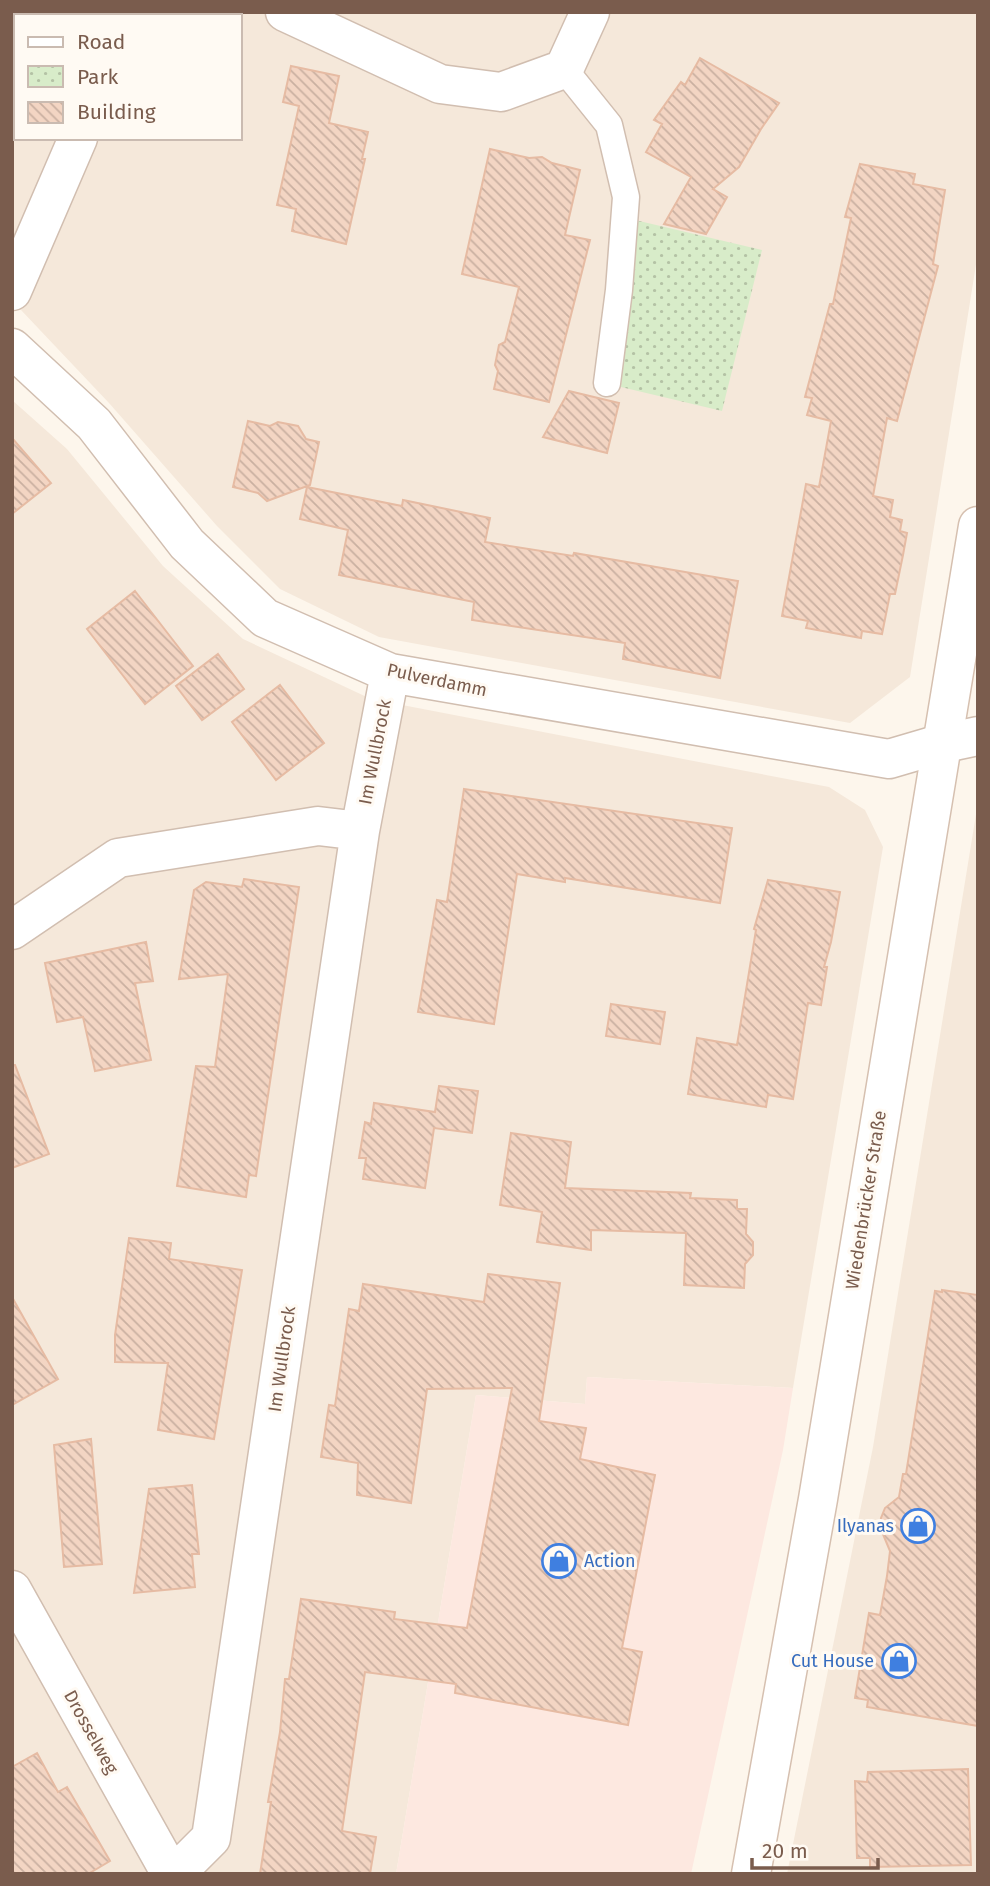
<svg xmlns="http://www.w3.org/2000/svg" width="990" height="1886" font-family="'Fira Sans',sans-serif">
	<defs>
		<pattern id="park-dots" width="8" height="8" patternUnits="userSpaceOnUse" patternTransform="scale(1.75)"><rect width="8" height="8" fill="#d8ecc9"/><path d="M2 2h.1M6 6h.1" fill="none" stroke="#b4c2a5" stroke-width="1.8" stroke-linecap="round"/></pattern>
		<pattern id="building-back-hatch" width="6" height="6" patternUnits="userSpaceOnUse" patternTransform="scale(1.75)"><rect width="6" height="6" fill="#f3d5c3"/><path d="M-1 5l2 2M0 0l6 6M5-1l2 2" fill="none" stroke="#cab0a1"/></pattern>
	</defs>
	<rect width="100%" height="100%" fill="#fdf6ec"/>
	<path fill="#f5e8da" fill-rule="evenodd" d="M 12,12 L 978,12 L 978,252 L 910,677 L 850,723 L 379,637 L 280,589 L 217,526 L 109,403 L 21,310 L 12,306 ZM 16,16 L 240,16 L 240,138 L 16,138 Z
		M 12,400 L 67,449 L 163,566 L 243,639 L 371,699 L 829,787 L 865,810 L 883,847 L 793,1388 L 587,1377 L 585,1404 L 476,1395 L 396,1874 L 12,1874 Z
		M 978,802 L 978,1874 L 787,1874 L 873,1447 Z"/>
	<path fill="#fde8e0" d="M 587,1377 L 793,1388 L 783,1450 L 691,1874 L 396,1874 L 476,1395 L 585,1404 Z"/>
	<path fill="url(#park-dots)" d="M 635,220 L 762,250 L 722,411 L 621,387 Z"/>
	<path fill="url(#building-back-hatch)" stroke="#e6bba3" stroke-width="2" d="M 700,58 L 779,103 L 761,129 L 739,167 L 713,189 L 727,197 L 706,234 L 664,224 L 691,177 L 646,152 L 662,124 L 654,120 L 681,82 L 685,85 Z
		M 291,66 L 339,76 L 329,123 L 368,132 L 362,159 L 365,159 L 346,244 L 292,231 L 296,209 L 277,205 L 299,106 L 283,102 Z
		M 490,149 L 529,158 L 542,157 L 552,163 L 580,170 L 565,235 L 590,240 L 549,402 L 494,389 L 498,371 L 495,365 L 499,345 L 505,342 L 519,287 L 462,274 Z
		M 860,164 L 915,174 L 913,184 L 945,190 L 933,264 L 938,266 L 897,421 L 887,418 L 873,496 L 893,500 L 890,517 L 902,520 L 900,531 L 907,533 L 903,555 L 895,594 L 890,594 L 882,634 L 862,631 L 861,638 L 806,628 L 808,621 L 782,616 L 806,484 L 819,487 L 831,421 L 807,415 L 812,398 L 805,397 L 830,304 L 833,304 L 851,218 L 845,217 Z
		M 569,391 L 619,403 L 607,453 L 543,437 Z
		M 248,421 L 270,426 L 278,422 L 298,426 L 306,439 L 319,442 L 310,485 L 267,501 L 258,493 L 233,487 Z
		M 12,438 L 51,483 L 12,514 Z
		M 307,487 L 402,506 L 403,500 L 490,518 L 485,542 L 573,556 L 574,553 L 738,581 L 720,678 L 623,659 L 625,643 L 472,620 L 474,602 L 339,575 L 348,530 L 300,519 Z
		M 135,591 L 193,666 L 145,704 L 87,629 Z
		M 218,654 L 244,689 L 202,720 L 176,686 Z
		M 280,685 L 324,743 L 276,780 L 232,722 Z
		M 464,789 L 732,828 L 720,903 L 565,878 L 565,882 L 517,874 L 494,1024 L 418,1012 L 437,900 L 447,902 Z
		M 244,879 L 299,887 L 256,1176 L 249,1175 L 246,1197 L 177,1186 L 196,1066 L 215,1067 L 228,974 L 179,979 L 194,890 L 206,882 L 242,887 Z
		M 768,880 L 840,892 L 831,942 L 824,967 L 827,967 L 821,1005 L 808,1003 L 793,1099 L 768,1095 L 766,1107 L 688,1094 L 697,1038 L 737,1045 L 756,930 L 754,929 Z
		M 146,942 L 153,981 L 135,983 L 151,1060 L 95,1071 L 83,1017 L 57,1022 L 45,963 Z
		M 611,1004 L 665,1012 L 660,1044 L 606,1036 Z
		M 12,1065 L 15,1065 L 49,1154 L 12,1168 Z
		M 439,1086 L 478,1091 L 472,1133 L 434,1128 L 425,1188 L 363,1179 L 366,1158 L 359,1158 L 365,1122 L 371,1124 L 374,1103 L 435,1112 Z
		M 511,1133 L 571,1142 L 565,1188 L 691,1193 L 690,1198 L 737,1200 L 737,1209 L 747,1209 L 746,1234 L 753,1242 L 753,1255 L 745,1264 L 744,1288 L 684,1285 L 686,1233 L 591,1230 L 591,1250 L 537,1242 L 542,1212 L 500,1205 Z
		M 129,1238 L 171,1243 L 169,1259 L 242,1270 L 214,1439 L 158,1430 L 168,1363 L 115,1362 L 115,1335 Z
		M 488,1274 L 560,1283 L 539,1421 L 586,1428 L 580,1459 L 655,1475 L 622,1648 L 642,1652 L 628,1725 L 455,1693 L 456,1684 L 365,1672 L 342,1831 L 376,1837 L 370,1874 L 260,1874 L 271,1802 L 268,1802 L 280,1732 L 285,1679 L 289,1679 L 301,1599 L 395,1612 L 394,1619 L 467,1628 L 512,1388 L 427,1389 L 411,1503 L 357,1495 L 358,1463 L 321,1457 L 329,1405 L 335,1406 L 349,1309 L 359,1311 L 363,1284 L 484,1302 Z
		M 942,1290 L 978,1295 L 978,1726 L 867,1707 L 868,1700 L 855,1698 L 869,1613 L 880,1615 L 887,1576 L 890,1551 L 880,1527 L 881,1518 L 885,1508 L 899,1497 L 903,1474 L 906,1474 L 935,1291 L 942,1292 Z
		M 12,1297 L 58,1379 L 12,1405 Z
		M 91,1439 L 102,1564 L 64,1567 L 54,1445 Z
		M 192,1485 L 199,1554 L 192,1554 L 195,1587 L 134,1593 L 149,1489 Z
		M 37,1753 L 58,1792 L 67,1787 L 110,1861 L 88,1874 L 12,1874 L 12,1767 Z
		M 968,1769 L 971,1865 L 870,1867 L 870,1858 L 857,1858 L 855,1781 L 867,1782 L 868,1772 Z"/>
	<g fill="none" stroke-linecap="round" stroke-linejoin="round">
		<g stroke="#d1beb0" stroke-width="29">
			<path id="service" d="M 564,69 L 609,125 L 626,197 L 619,290 L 607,383"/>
		</g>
		<g stroke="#d1beb0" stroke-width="41">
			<path id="minor" d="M 285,12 L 440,84 L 501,92 L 564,69 L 590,12
				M 130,16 L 132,12
				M 12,291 L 78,138
				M 12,348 L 94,424 L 187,544 L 265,618 L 390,673 L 889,759 L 940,744 L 978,736
				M 12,930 L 118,858 L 318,826 L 360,831
				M 12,1590 L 171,1874
				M 175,1874 L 211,1838 L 360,831 L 390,673"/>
		</g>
		<g stroke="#d6c0b0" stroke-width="41">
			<path id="secondary" d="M 751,1874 L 818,1499 L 978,526"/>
		</g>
		<use href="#service" stroke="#fff" stroke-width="26"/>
		<use href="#minor" stroke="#fff" stroke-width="38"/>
		<use href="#secondary" stroke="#fff" stroke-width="38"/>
	</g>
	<defs>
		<g id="shop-ring" transform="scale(1.75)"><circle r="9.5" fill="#fffaf3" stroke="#3f7fe0" stroke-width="1.5"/><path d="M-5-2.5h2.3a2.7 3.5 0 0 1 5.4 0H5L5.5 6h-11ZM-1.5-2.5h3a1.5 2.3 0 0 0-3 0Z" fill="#3f7fe0"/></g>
	</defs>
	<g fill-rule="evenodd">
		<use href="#shop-ring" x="918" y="1526"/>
		<use href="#shop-ring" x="559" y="1561"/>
		<use href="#shop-ring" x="899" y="1661"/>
	</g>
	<g text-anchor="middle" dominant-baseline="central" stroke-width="6" stroke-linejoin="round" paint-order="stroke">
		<g font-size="18" fill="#7a5c4d" stroke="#fffaf3">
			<text transform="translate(437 680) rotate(12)">Pulverdamm</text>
			<text transform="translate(375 752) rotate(-79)">Im Wullbrock</text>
			<text transform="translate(866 1200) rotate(-81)">Wiedenbrücker Straße</text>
			<text transform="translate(282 1359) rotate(-82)">Im Wullbrock</text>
			<text transform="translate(91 1732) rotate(61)">Drosselweg</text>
		</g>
		<g font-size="18" fill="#366cbe" stroke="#fffaf3" text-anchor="end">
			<text x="894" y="1526">Ilyanas</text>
			<text x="584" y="1561" text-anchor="start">Action</text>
			<text x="874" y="1661">Cut House</text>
		</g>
	</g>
	<rect width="990" height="1886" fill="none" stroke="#7a5c4d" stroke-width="28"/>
	<rect x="14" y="14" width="228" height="126" fill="#fffaf3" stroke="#cabbb1" stroke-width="2"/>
	<rect x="28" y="37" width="35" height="10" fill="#ffffff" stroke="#cabbb1" stroke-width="2"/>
	<text x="77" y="49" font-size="21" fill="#7a5c4d">Road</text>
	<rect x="28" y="66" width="35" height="21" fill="url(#park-dots)" stroke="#cabbb1" stroke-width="2"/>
	<text x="77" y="84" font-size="21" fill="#7a5c4d">Park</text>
	<rect x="28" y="102" width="35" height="21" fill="url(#building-back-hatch)" stroke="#cabbb1" stroke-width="2"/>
	<text x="77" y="119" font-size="21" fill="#7a5c4d">Building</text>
	<path d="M752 1858v10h126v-10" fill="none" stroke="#7a5c4d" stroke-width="3.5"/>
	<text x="762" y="1858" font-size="21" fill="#7a5c4d" stroke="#fffaf3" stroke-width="5" paint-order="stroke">20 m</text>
</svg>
